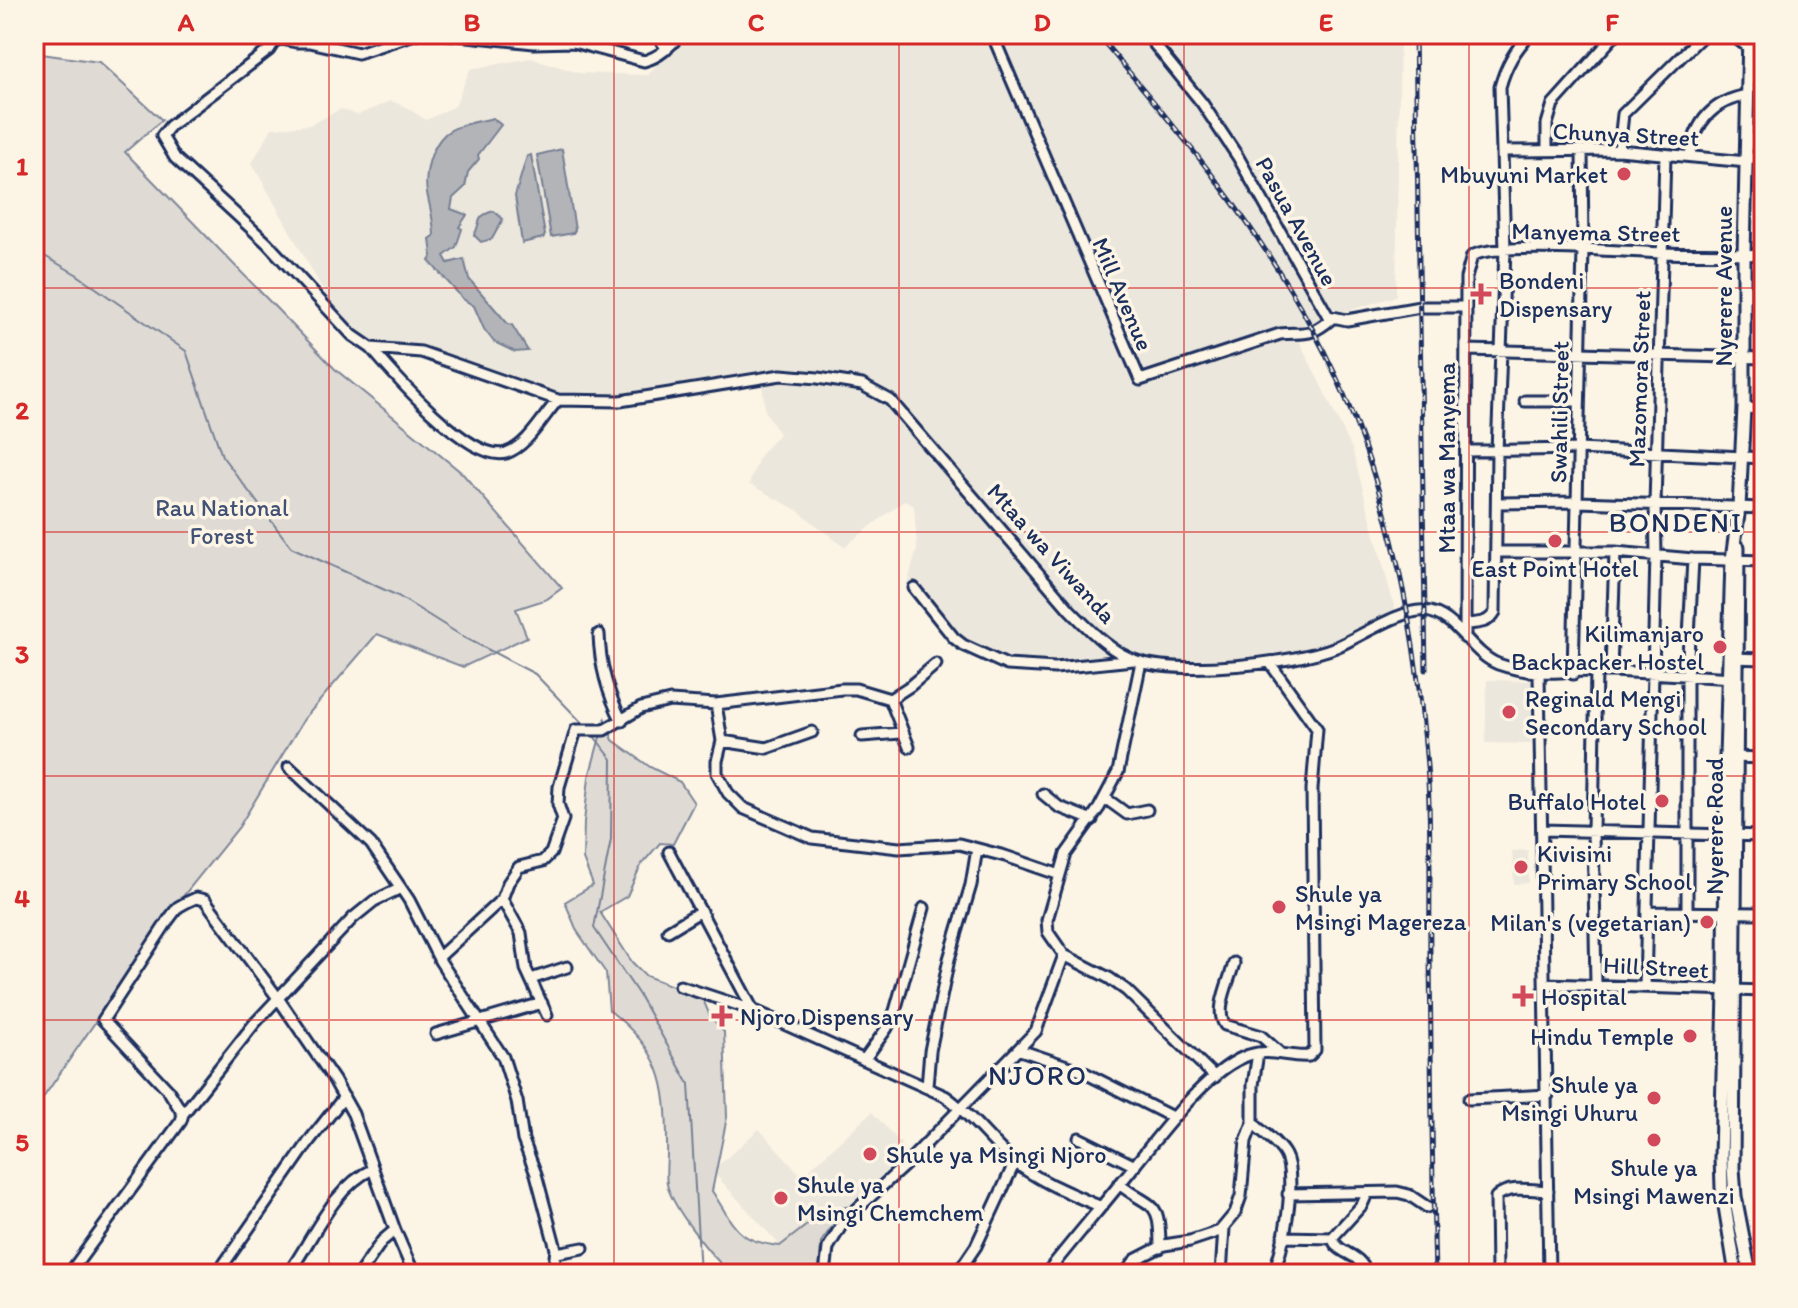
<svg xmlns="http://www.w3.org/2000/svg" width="1798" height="1308" font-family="Itim,sans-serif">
	<rect width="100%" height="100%" fill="#fcf5e5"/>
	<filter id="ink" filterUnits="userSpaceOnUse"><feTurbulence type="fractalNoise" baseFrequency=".0125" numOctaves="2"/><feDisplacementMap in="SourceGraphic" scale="16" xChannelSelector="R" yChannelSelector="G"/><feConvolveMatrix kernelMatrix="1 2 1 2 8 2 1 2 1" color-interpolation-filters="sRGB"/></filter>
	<g filter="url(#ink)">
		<path fill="#ece7dc" d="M 683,34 L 1400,34 L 1396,296 L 1293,328 L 1352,449 L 1396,613 L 1377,625 L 1309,651 L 1256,658 L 1176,664 L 1069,660 L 1001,669 L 958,647 L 907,584 L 917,549 L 914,506 L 905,500 L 844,547 L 797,510 L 749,484 L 760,455 L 779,434 L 765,411 L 761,373 L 630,401 L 556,400 L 496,383 L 421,357 L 394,354 L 380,359 L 348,326 L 319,283 L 252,163 L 272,128 L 310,125 L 341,109 L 357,115 L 391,101 L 406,107 L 426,120 L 455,106 L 470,69 L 531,58 L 579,73 L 648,75 Z
			M 1487,680 L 1533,681 L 1531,744 L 1485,743 Z
			M 1528,850 L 1529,883 L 1514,884 L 1512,851 Z
			M 872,1112 L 902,1145 L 888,1158 L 894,1164 L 836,1217 L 786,1252 L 712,1171 L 759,1129 L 802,1176 Z"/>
		<path fill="#dfdbd4" stroke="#7d8599" stroke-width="2" d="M 34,53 L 99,62 L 162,120 L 125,152 L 335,369 L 462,473 L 562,588 L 547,599 L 516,609 L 527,637 L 463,667 L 377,634 L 304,719 L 239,827 L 176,905 L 34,1111 Z
			M 605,719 L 613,740 L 650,767 L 680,782 L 694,803 L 673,844 L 660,843 L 641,865 L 627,896 L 600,912 L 632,962 L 646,976 L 702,997 L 710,1016 L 724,1032 L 727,1117 L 712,1191 C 735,1226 734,1241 780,1246 L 825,1211 L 846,1207 L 821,1242 L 819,1274 L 712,1274 L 721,1264 C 705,1248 675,1209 668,1188 C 664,1176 668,1158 667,1145 C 667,1080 661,1052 609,1010 L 606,973 L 577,931 L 565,902 L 593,885 L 583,859 L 584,822 L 589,777 Z"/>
		<path fill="#b2b4b8" stroke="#767f94" stroke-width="2" d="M 493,118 L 501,125 L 478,155 L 479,159 L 468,172 L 465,187 L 453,198 L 451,209 L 467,215 L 459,227 L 462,229 L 456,247 L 444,256 L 448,263 L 464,259 L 469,279 L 508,324 L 512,325 L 528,351 L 515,352 L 494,342 L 484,329 L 474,306 L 463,299 L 429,261 L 432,256 L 430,239 L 434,236 C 434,220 430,208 427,193 C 424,174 430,148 445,134 C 457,124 478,122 493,118 Z
			M 562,149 L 575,230 L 573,233 L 551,237 L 537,155 Z
			M 531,155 L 545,235 L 543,238 L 522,243 L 515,196 L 527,156 Z
			M 494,211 L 503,219 L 492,239 L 481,242 L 474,235 C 482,223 474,216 494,211 Z"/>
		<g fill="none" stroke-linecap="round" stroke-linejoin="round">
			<path stroke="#767f94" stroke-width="2" d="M 34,250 L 76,274 L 186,351 L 222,456 L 291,547 L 398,596 L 462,636 L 535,674 L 586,727
				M 593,735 L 612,759 L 611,839 L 594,928 L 639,995 L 689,1084 L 700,1274"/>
			<g stroke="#1b2f5e" stroke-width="15">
				<path id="minor" d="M 279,34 L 269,50 L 170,126 L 162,136 L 175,158 L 267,243 L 352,335 L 371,348 L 421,352 L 558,400 L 620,401 L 781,375 L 818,378 L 862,385 L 890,400 L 1070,610 C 1089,629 1111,653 1137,661 C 1181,675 1293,664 1336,647 C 1358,638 1403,608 1425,611 C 1456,614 1471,654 1498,664 C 1541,679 1570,669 1612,671 C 1653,673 1694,676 1734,678
					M 448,34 L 534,43 L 573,42 L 644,61 C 660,57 670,46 681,34
					M 656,34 L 667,49
					M 992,34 L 1140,380 L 1280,334 C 1305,332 1310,337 1331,319
					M 1146,34 L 1202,103 L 1238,157 L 1328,316 L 1347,320 L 1420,307 L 1466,307
					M 1731,34 L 1749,48
					M 277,38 L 296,42 L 310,42 L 358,53 L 415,34
					M 1547,149 L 1547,124 L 1553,104 L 1616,34
					M 1619,150 L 1623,114 L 1704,34
					M 1503,151 L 1619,150 L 1747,162
					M 1690,156 C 1695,121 1713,101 1748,95
					M 1747,158 L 1764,158
					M 1744,255 L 1764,254
					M 371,348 C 393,374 470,463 506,453 C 528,446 543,416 558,400
					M 1466,350 L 1764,358
					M 1525,401 L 1578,401
					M 1744,408 L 1764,409
					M 1466,451 L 1578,449 L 1764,458
					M 1498,503 L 1578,502 L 1764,508
					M 1498,552 L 1615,552 L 1693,559 L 1764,561
					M 914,588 L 954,638 L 963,645 L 1007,665 L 1055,668 L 1133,660
					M 1465,624 C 1478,623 1488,624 1495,612 L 1497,451 L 1505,250 L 1500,87 C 1506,65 1515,50 1530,34
					M 599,634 C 600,666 607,693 622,721
					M 1465,638 L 1466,278 L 1472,256 C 1496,241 1628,252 1663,253 C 1690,254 1717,253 1744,254
					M 1731,658 L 1764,659
					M 1611,671 L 1615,552
					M 1539,674 L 1549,1274
					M 1573,674 L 1583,249 L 1582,150
					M 890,699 L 909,747
					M 716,704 L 722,741 L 717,761 L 717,773 L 728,793 L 743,808 L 812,838 L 899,848 L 959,844 L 1005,856 L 1060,875
					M 862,736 L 901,733
					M 722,741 L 767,748 L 812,732
					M 1731,757 L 1764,758
					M 289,767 L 371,844 L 409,900 L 440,961 L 503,1057 L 517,1101 L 523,1140 L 536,1174 L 556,1249 L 553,1274
					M 1043,794 L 1059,807 L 1092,820
					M 1105,798 L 1127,814 L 1147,810
					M 1543,830 L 1764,836
					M 669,852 L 753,1010
					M 502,899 L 521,933 L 526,969 L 547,1015
					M 1648,912 L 1764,913
					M 1687,912 L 1687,676 L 1693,559
					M 668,931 L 701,911
					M 1064,955 L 1109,978 L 1126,990 L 1215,1077
					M 439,957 L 502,899 L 508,883 L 519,867 L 543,861 L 551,853 L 563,819 L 558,804 L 559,787 L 576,730 L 604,730 L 641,708 L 670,701 L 716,704 L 842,689 L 856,689 L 890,699 L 910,686 L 936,664
					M 1234,963 C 1230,980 1214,1010 1225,1025 L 1261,1036 L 1279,1052
					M 531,979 L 567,967
					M 1546,984 L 1764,991
					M 1596,984 L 1593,831 L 1596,671
					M 680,986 L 753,1010 L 945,1096 C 971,1114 989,1140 1012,1160 C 1038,1181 1069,1193 1099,1206
					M 1645,987 L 1656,555 L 1655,504 L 1665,155
					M 436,1034 L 542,1003
					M 1020,1050 L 1079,1070 L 1172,1117
					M 864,1060 L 887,1028 L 895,1011 L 924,908
					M 927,1086 L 930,1051 L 949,959 L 971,885 L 977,849
					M 1469,1099 L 1548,1095
					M 183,1114 L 254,1024 L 353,918 L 374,901 L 401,888
					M 1253,1123 C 1263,1133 1279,1143 1285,1155 C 1297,1176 1284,1254 1272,1274
					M 1079,1138 L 1135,1166
					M 1119,1184 C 1153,1211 1160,1197 1160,1248
					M 1288,1194 L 1397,1192 L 1409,1195 L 1427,1207
					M 1283,1237 L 1332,1238
					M 557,1253 L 583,1248
					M 69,1274 L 181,1121 L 183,1114 L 168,1090 L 103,1020 L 169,919 L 178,907 L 187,902 L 196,898 L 205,900 L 278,998 L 334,1080 L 353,1114 L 395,1230 L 414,1274
					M 217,1274 L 310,1140 L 344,1097
					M 288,1274 C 313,1239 333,1187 373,1169
					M 359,1274 L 382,1241 L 395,1230
					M 825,1274 L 828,1248 L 844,1221 L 905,1165 L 1036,1031 L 1064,955 L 1048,932 L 1047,920 L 1066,854 L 1099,808 L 1118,772 L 1141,662
					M 957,1274 L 976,1246 L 1015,1162
					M 1046,1274 C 1075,1237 1106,1202 1135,1165 C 1161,1133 1209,1068 1249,1055 C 1269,1048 1289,1058 1309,1056 L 1315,1050 L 1312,789 L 1317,729 L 1270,663
					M 1125,1274 L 1135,1260 L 1164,1245 L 1190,1241 L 1220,1231 L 1235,1213 L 1241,1196 L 1246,1141 L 1253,1123 L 1253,1085 L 1258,1053
					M 1221,1274 L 1224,1228
					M 1367,1274 C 1358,1250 1340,1257 1332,1238 L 1362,1205 L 1367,1194
					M 1497,1274 L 1496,1197 C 1509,1185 1532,1190 1548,1191"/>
			</g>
			<g stroke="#1b2f5e" stroke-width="17">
				<path id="major" d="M 1738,547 L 1733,1168 L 1735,1196 L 1750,1274
					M 1736,1274 L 1722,1188 L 1721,1158 L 1725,991 L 1726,757 L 1732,560 L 1739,507 L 1744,408 L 1744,254 L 1749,34"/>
			</g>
			<use href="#minor" stroke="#fcf5e5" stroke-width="9"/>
			<use href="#major" stroke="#fcf5e5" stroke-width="11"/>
			<g stroke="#1b2f5e" stroke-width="5">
				<path id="rail" d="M 1097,34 C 1178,130 1253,218 1313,330 C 1385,463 1415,617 1427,766 C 1432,828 1429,891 1430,953 C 1431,1060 1432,1167 1435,1274
					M 1415,34 L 1426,670"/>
			</g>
			<use href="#rail" stroke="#fcf5e5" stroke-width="2" stroke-dasharray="6" stroke-linecap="butt"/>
		</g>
	</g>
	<path fill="none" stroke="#d62828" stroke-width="2" stroke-opacity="0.55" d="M 329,34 L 329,1274M 614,34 L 614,1274M 899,34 L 899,1274M 1184,34 L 1184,1274M 1469,34 L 1469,1274M 34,288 L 1764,288M 34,532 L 1764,532M 34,776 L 1764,776M 34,1020 L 1764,1020"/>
	<g fill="#d1495b" stroke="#fcf5e5" stroke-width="3">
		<circle cx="1624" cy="174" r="8"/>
		<path d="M1477 282h8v8h8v8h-8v8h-8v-8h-8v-8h8z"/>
		<circle cx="1555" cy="541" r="8"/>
		<circle cx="1720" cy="647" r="8"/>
		<circle cx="1509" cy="712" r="8"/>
		<circle cx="1662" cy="801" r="8"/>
		<circle cx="1521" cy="867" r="8"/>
		<circle cx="1279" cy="907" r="8"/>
		<circle cx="1707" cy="922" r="8"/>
		<path d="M1519 984h8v8h8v8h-8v8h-8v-8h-8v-8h8z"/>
		<path d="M718 1004h8v8h8v8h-8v8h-8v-8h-8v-8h8z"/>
		<circle cx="1690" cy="1036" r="8"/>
		<circle cx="1654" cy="1098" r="8"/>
		<circle cx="1654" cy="1140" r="8"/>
		<circle cx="870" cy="1154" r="8"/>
		<circle cx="781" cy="1198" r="8"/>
	</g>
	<g text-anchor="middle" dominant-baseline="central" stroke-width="7" stroke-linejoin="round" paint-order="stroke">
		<g font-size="24" fill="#1b2f5e" stroke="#fcf5e5">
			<text transform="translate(1626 134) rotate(3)">Chunya Street</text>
			<text transform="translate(1297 221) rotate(61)">Pasua Avenue</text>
			<text transform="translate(1596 232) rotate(1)">Manyema Street</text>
			<text transform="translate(1723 286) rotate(-90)">Nyerere Avenue</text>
			<text transform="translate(1123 294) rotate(67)">Mill Avenue</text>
			<text transform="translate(1639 379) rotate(-88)">Mazomora Street</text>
			<text transform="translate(1559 412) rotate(-89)">Swahili Street</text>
			<text transform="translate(1446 458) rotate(-90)">Mtaa wa Manyema</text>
			<text transform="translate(1052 553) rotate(48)">Mtaa wa Viwanda</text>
			<text transform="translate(1714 826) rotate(-90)">Nyerere Road</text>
			<text transform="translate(1656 967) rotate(3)">Hill Street</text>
		</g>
		<g font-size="24" fill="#1b2f5e" stroke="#fcf5e5" text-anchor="start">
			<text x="1608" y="174" text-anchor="end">Mbuyuni Market</text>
			<text x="1499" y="280">Bondeni<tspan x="1499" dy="28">Dispensary</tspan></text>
			<text x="1555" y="568" text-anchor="middle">East Point Hotel</text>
			<text x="1704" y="633" text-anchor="end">Kilimanjaro<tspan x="1704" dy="28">Backpacker Hostel</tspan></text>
			<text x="1525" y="698">Reginald Mengi<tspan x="1525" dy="28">Secondary School</tspan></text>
			<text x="1646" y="801" text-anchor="end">Buffalo Hotel</text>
			<text x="1537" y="853">Kivisini<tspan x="1537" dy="28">Primary School</tspan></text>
			<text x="1295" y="893">Shule ya<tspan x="1295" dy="28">Msingi Magereza</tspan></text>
			<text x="1691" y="922" text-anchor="end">Milan's (vegetarian)</text>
			<text x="1541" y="996">Hospital</text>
			<text x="740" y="1016">Njoro Dispensary</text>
			<text x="1674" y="1036" text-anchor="end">Hindu Temple</text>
			<text x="1638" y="1084" text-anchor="end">Shule ya<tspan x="1638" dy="28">Msingi Uhuru</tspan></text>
			<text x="886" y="1154">Shule ya Msingi Njoro</text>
			<text x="1654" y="1167" text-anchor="middle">Shule ya<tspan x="1654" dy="28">Msingi Mawenzi</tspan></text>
			<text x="797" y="1184">Shule ya<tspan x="797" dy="28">Msingi Chemchem</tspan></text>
		</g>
		<g font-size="24" fill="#425176" stroke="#fcf5e5">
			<text x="222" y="507">Rau National<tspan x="222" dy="28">Forest</tspan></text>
		</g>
		<g font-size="28" letter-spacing="2" fill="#1b2f5e" stroke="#fcf5e5">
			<text x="1676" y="522">BONDENI</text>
			<text x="1038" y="1075">NJORO</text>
		</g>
	</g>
	<rect width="1798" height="1308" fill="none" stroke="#fcf5e5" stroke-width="88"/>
	<rect x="44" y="44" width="1710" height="1220" fill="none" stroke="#d62828" stroke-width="3"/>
	<g font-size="26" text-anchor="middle" font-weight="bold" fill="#d62828">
		<text x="186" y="31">A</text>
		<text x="472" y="31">B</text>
		<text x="756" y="31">C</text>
		<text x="1042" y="31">D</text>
		<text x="1326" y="31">E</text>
		<text x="1612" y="31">F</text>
		<text x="22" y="175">1</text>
		<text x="22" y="419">2</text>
		<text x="22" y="663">3</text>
		<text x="22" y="907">4</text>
		<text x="22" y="1151">5</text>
	</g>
</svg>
